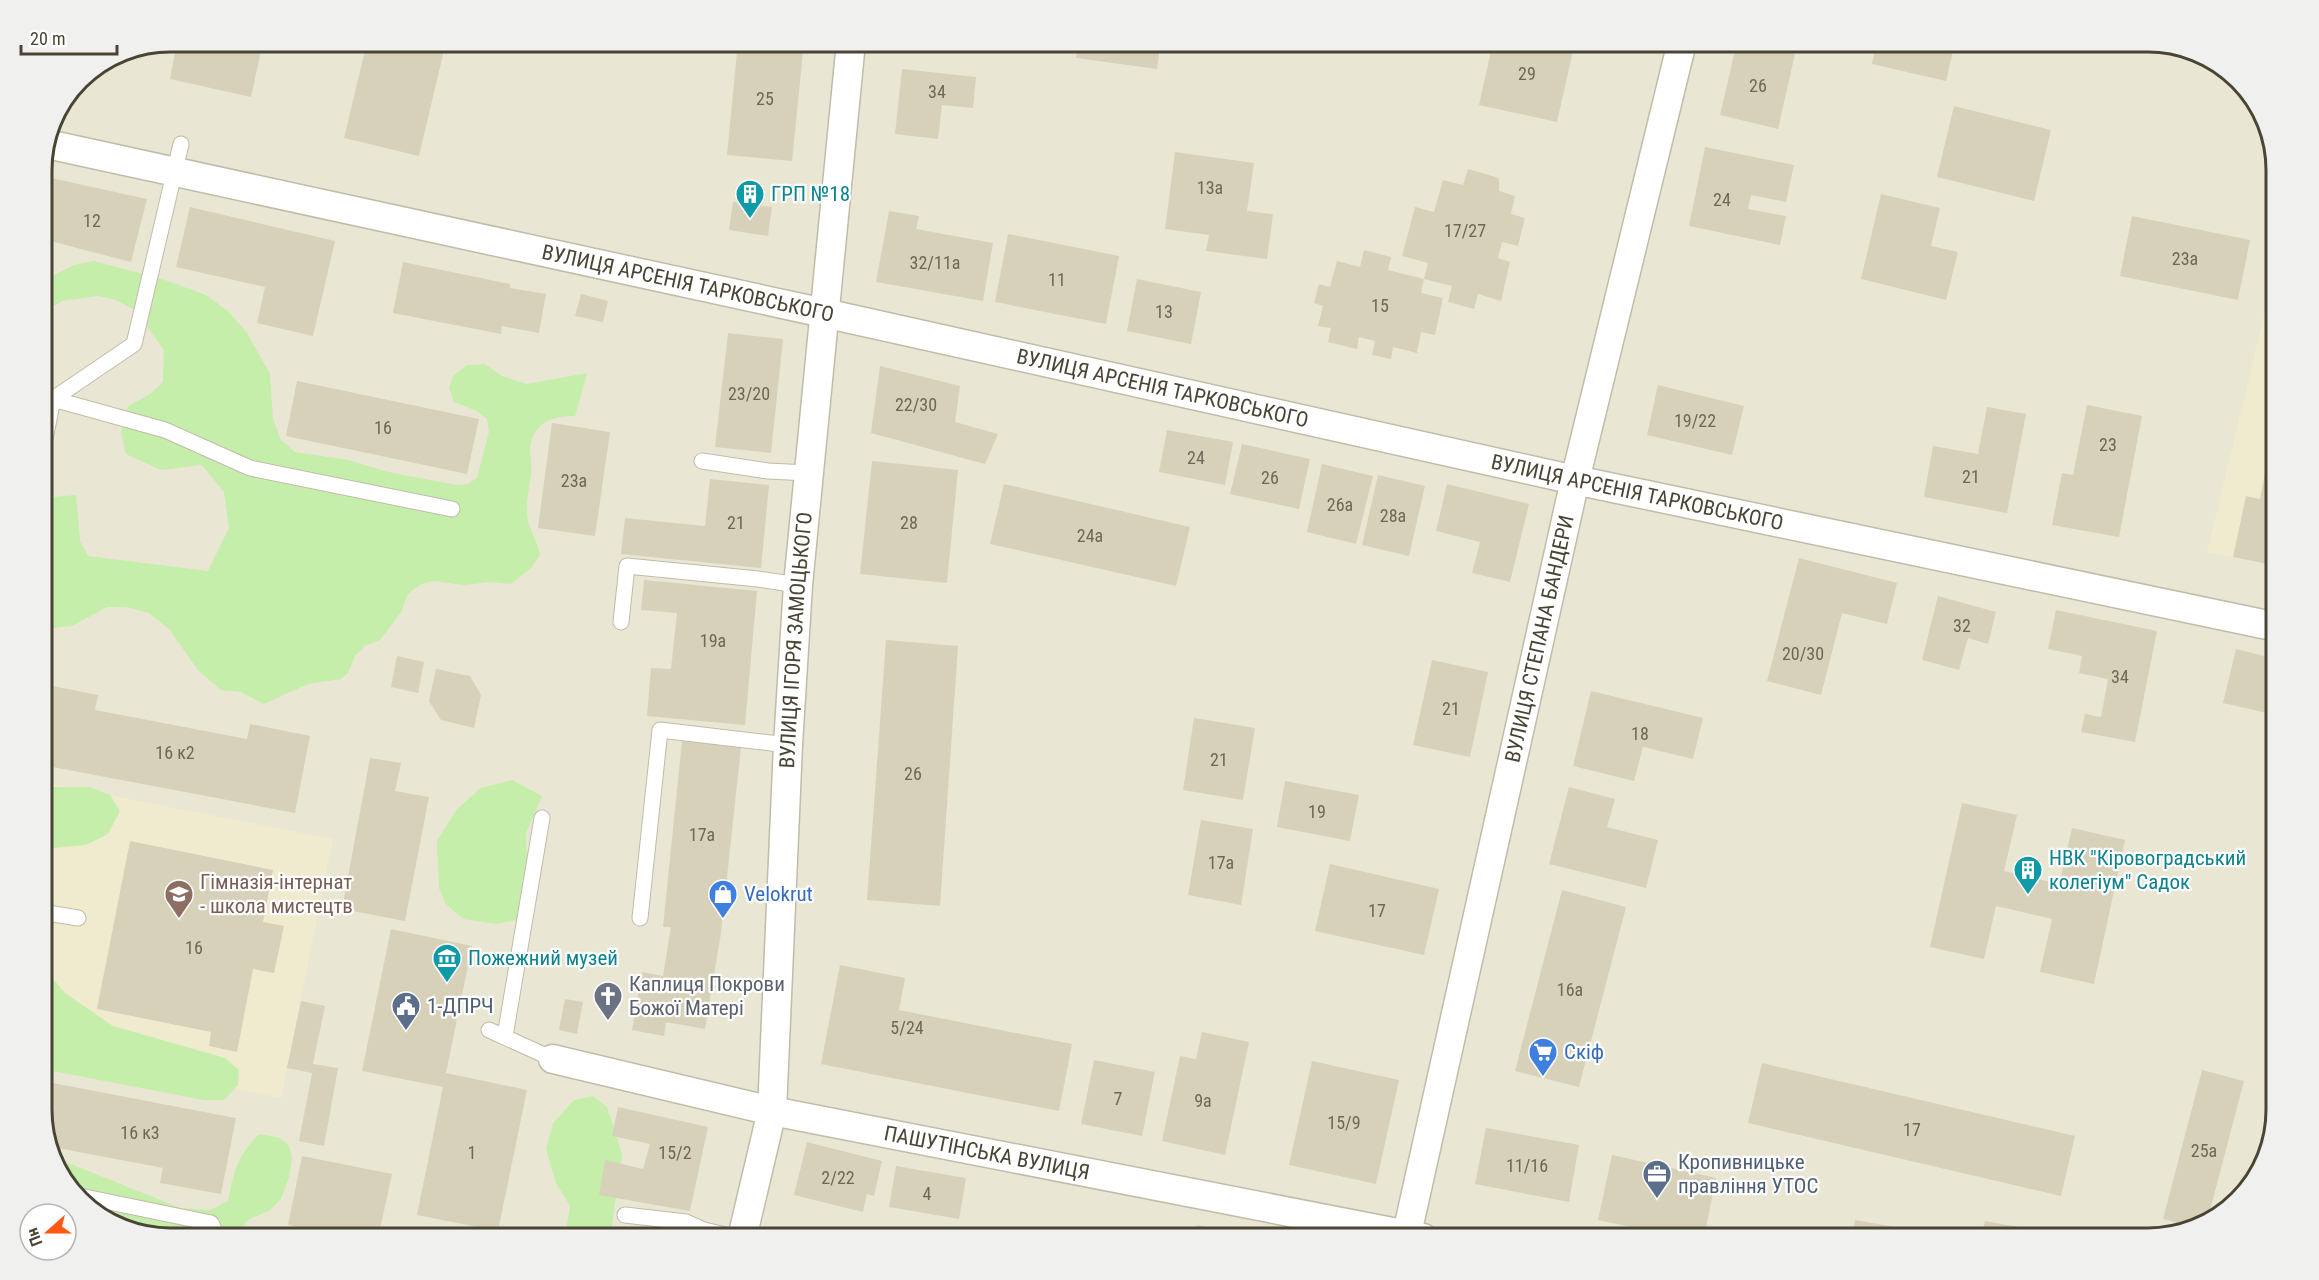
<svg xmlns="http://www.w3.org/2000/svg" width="2319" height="1280" font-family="'Roboto Condensed',sans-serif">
	<rect width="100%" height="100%" fill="#f5f3e6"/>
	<path fill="#e9e6d3" d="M 170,42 L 2149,42 L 2213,59 L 2260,106 L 2277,162 L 2277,1110 L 2260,1174 L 2213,1221 L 2149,1238 L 170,1238 L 106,1221 L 63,1181 L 42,1118 L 42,162 L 55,114 L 80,79 L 121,52 Z"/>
	<path fill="#f0ebce" d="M 2277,262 L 2277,566 L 2207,552 Z
		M 42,782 L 333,839 L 281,1098 L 42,1051 Z"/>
	<path fill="#c5eeaa" d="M 94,261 L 162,279 L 206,295 L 229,312 L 247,333 L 270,374 L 273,419 L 281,440 L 295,452 L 348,460 L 388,472 L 457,485 L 468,484 L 477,478 L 489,432 L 487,419 L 477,411 L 454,402 L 449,388 L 453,376 L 467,365 L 485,364 L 502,376 L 527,384 L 587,373 L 575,416 C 555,416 538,420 531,442 C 528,452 533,464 531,474 C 529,490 524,509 529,525 C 533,536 538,544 540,555 L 532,567 L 511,584 L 491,582 L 464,585 L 434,581 L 421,584 L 408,594 L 401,612 L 380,640 L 365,646 L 355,656 L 348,673 L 341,679 L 308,684 L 264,704 L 241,692 L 221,690 L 198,670 L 169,629 L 149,613 L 127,607 L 107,607 L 72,626 L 42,629 L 42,498 L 76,495 L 80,541 L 88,556 L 208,571 L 229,528 L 224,492 L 202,465 L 161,470 L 126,454 L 121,433 L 128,406 L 149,395 L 163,382 L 164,350 L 135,310 L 116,300 L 98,296 L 62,301 L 42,313 L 42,276 L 54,275 L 74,265 Z
		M 512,780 L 542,796 L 526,833 L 528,908 L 517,920 L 496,924 L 463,919 L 446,904 L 439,888 L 437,841 L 457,809 L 481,788 Z
		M 42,787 L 89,787 L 110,795 L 120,811 L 108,834 L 86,845 L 42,849 Z
		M 42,966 L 65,993 L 113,1026 L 225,1058 L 239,1070 L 238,1085 L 224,1100 L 204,1100 L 42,1069 Z
		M 593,1096 L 607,1107 L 622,1154 L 610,1238 L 555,1238 L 566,1231 L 570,1206 L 556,1183 L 546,1149 L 553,1123 L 574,1100 Z
		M 259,1134 L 280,1138 L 289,1146 L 292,1157 L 289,1177 L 281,1199 L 269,1211 L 249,1219 L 239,1232 L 241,1238 L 170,1238 L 106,1221 L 63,1181 L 57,1162 L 66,1162 L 180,1208 L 210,1210 L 228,1201 C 235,1169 236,1158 259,1134 Z"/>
	<path fill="#d8d1ba" d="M 177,42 L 263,42 L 251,97 L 170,79 Z
		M 367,42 L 446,42 L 419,156 L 344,138 Z
		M 738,42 L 804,42 L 792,161 L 727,155 Z
		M 1078,42 L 1161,42 L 1157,69 L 1076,58 Z
		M 1493,42 L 1575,42 L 1557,122 L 1479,105 Z
		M 1737,42 L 1795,54 L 1778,129 L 1720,115 Z
		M 1877,42 L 1955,42 L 1946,81 L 1872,64 Z
		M 902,69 L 976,77 L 973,108 L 942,105 L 938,139 L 895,134 Z
		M 1954,106 L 2051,130 L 2034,201 L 1937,177 Z
		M 1705,147 L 1794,165 L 1786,202 L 1751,195 L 1748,209 L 1786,216 L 1780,245 L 1689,226 Z
		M 1175,152 L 1254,163 L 1247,211 L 1273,214 L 1267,259 L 1206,251 L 1209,235 L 1165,229 Z
		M 1468,169 L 1499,178 L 1499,191 L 1515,196 L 1511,214 L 1525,218 L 1518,246 L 1502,242 L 1498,258 L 1510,262 L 1501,301 L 1478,294 L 1474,309 L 1448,302 L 1452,286 L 1424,279 L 1428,263 L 1402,256 L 1415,207 L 1434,212 L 1443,180 L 1463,185 Z
		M 42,176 L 147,199 L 131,262 L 50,241 L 42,272 Z
		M 1881,194 L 1940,208 L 1931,246 L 1958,252 L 1946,300 L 1861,279 Z
		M 733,202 L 772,207 L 768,236 L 729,230 Z
		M 190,207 L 335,241 L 313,336 L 257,323 L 265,287 L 176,267 Z
		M 889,211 L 919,216 L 916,229 L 993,243 L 983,301 L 876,282 Z
		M 2132,216 L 2250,240 L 2238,300 L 2120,276 Z
		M 1008,234 L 1119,256 L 1106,324 L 995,302 Z
		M 1364,250 L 1391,257 L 1388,270 L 1424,279 L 1421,293 L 1443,298 L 1435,335 L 1421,332 L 1417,353 L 1393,347 L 1391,359 L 1372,355 L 1375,341 L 1359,337 L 1357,349 L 1328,342 L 1331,328 L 1318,326 L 1323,306 L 1314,303 L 1319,284 L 1330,287 L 1337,261 L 1360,267 Z
		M 403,262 L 510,284 L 510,288 L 546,294 L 539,333 L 502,326 L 501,334 L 393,313 Z
		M 1137,279 L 1201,292 L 1191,344 L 1127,331 Z
		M 581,294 L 608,301 L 603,322 L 575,316 Z
		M 728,333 L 783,339 L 771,453 L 715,447 Z
		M 880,366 L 960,386 L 955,422 L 998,434 L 985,464 L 871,433 Z
		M 297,381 L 479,419 L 467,474 L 286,436 Z
		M 1658,385 L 1744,406 L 1732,455 L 1647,435 Z
		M 2087,405 L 2142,416 L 2119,537 L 2052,525 L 2062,473 L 2073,475 Z
		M 1987,407 L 2026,414 L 2007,513 L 1924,497 L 1933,446 L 1978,454 Z
		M 2276,418 L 2277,419 L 2277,566 L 2233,557 L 2246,496 L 2260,499 Z
		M 552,423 L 610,432 L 595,536 L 538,528 Z
		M 1167,430 L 1233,442 L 1225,485 L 1159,472 Z
		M 1242,444 L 1310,459 L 1299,509 L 1230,494 Z
		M 872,461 L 958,470 L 947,583 L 860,574 Z
		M 1322,464 L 1373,476 L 1356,544 L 1307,532 Z
		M 1378,475 L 1425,486 L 1409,556 L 1362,545 Z
		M 710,479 L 769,485 L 761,568 L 621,554 L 625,518 L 705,526 Z
		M 1004,484 L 1190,527 L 1176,586 L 990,544 Z
		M 1447,484 L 1529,504 L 1510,582 L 1472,573 L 1480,542 L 1436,531 Z
		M 1799,558 L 1897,583 L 1887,624 L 1842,613 L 1821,695 L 1767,681 Z
		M 644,580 L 757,591 L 745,725 L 647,716 L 651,668 L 671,669 L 677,613 L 641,610 Z
		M 1938,596 L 1996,612 L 1988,644 L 1968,638 L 1959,670 L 1922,660 Z
		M 2056,610 L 2157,631 L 2135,742 L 2081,732 L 2085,714 L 2101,717 L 2108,679 L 2079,673 L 2082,656 L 2048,649 Z
		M 886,640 L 958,646 L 940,906 L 867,900 Z
		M 2236,649 L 2277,659 L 2277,737 L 2271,736 L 2276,715 L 2223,703 Z
		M 397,656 L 424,662 L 418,693 L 391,687 Z
		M 1432,660 L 1488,672 L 1470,757 L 1413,745 Z
		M 436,669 L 470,676 L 481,695 L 474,728 L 441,720 L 429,701 Z
		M 42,684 L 98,695 L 95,710 L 247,739 L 250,724 L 310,736 L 295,813 L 42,765 Z
		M 1591,691 L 1703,718 L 1693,759 L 1643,747 L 1634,781 L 1573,766 Z
		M 1194,718 L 1255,728 L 1243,800 L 1183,790 Z
		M 682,741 L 741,747 L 721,933 L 705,1029 L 666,1022 L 664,1036 L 632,1030 L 642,972 L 663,976 L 671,927 L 663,927 Z
		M 370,758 L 401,763 L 395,791 L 429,797 L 405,921 L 342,909 Z
		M 1285,781 L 1359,795 L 1350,841 L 1277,827 Z
		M 1569,787 L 1615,799 L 1607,827 L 1658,840 L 1646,888 L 1549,864 Z
		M 1962,803 L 2017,815 L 2004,871 L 2059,884 L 2072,828 L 2125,840 L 2094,984 L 2040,972 L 2052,919 L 1996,906 L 1984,959 L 1930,947 Z
		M 1201,820 L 1253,829 L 1241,905 L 1188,895 Z
		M 130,841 L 273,870 L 263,922 L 284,926 L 274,973 L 253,969 L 237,1052 L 209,1046 L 211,1032 L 97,1009 Z
		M 1330,864 L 1439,889 L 1424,955 L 1315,931 Z
		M 1562,890 L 1626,907 L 1579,1087 L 1515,1071 Z
		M 391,929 L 472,946 L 446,1073 L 527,1090 L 498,1231 L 417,1215 L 443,1087 L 362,1071 Z
		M 840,965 L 905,978 L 899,1010 L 1072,1044 L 1059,1111 L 821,1064 Z
		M 565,999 L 583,1002 L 577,1034 L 559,1030 Z
		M 301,1001 L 325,1006 L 313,1064 L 338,1068 L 324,1146 L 299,1141 L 312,1073 L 287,1068 Z
		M 1202,1032 L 1249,1042 L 1225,1155 L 1162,1141 L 1180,1056 L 1196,1059 Z
		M 1094,1060 L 1155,1072 L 1142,1136 L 1081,1124 Z
		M 1312,1061 L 1399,1080 L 1376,1184 L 1289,1165 Z
		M 1762,1063 L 2075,1136 L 2061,1196 L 1748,1123 Z
		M 2202,1070 L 2244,1081 L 2207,1222 L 2192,1227 L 2163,1219 Z
		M 42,1081 L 236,1118 L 221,1194 L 160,1183 L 163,1168 L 52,1147 L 42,1118 Z
		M 618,1107 L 708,1127 L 690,1211 L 599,1195 L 605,1160 L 643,1169 L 650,1144 L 612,1136 Z
		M 1486,1128 L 1579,1145 L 1569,1202 L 1475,1184 Z
		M 807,1142 L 882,1161 L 874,1196 L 867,1194 L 863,1212 L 794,1195 Z
		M 1612,1155 L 1716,1178 L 1704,1238 L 1684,1238 L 1598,1220 Z
		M 302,1156 L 392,1174 L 378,1238 L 352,1238 L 288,1225 Z
		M 896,1166 L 966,1178 L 959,1219 L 889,1207 Z
		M 1855,1220 L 1906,1229 L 1904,1238 L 1852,1238 Z
		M 1985,1221 L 2019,1227 L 2017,1238 L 1981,1238 Z
		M 1197,1225 L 1253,1237 L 1253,1238 L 1194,1238 Z
		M 1925,1227 L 1978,1237 L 1978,1238 L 1923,1238 Z"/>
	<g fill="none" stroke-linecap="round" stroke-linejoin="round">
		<g stroke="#c1bca7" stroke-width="17">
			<path id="service" d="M 42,396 L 165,430 L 250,468 L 452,509
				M 42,454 L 53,399 L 134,344 L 181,144
				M 702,461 L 768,471 L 808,473
				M 621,622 L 627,566 L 758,579 L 798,585
				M 42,912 L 78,918
				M 640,918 L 660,730 L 788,745
				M 489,1030 L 553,1059
				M 505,1036 L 542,818
				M 80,1196 L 211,1223 L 218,1238
				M 625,1215 L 686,1222 L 704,1230 L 738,1238"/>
		</g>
		<g stroke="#c1bca7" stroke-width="31">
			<g id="minor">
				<path id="s1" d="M 47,144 L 824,313 L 1575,480 L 2277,627"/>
				<path id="s2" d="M 553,1059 L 772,1111 L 1423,1238"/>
				<path id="s3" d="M 742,1238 L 772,1111 L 788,745 L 798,585 L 851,42"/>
				<path id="s4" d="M 1406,1238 L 1575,480 L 1682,42"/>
			</g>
		</g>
		<use href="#service" stroke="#fff" stroke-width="15"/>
		<use href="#minor" stroke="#fff" stroke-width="28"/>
	</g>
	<defs>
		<g id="building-pin" transform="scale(1.5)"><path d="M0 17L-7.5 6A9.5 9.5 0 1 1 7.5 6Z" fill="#0f9aa8" stroke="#fff"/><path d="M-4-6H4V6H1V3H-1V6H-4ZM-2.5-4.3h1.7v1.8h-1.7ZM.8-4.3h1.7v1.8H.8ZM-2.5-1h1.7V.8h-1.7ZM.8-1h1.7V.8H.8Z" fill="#fff"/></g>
		<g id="school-pin" transform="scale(1.5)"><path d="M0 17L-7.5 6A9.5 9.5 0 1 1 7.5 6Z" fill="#8d6e63" stroke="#fff"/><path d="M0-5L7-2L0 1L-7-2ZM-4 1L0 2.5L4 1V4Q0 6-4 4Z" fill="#fff"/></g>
		<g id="shop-pin" transform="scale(1.5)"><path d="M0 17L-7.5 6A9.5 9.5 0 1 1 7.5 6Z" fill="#3f7fe0" stroke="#fff"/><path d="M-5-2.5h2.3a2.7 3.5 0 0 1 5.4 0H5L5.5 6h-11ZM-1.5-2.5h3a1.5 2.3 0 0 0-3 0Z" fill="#fff"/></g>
		<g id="museum-pin" transform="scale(1.5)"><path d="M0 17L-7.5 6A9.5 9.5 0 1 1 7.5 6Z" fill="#0f9aa8" stroke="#fff"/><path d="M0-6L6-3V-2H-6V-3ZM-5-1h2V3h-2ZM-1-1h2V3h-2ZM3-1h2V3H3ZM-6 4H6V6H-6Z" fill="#fff"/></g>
		<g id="church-pin" transform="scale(1.5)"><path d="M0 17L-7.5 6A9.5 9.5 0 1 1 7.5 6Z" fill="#6b7280" stroke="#fff"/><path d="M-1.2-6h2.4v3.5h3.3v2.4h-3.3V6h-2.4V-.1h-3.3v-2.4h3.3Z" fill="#fff"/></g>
		<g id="civic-pin" transform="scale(1.5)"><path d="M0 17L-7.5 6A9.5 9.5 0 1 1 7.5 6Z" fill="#5c6f8a" stroke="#fff"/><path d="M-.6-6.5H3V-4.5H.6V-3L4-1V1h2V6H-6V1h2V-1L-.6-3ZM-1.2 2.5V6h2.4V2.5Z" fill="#fff"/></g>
		<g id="supermarket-pin" transform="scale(1.5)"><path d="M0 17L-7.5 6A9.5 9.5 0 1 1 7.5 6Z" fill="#3f7fe0" stroke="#fff"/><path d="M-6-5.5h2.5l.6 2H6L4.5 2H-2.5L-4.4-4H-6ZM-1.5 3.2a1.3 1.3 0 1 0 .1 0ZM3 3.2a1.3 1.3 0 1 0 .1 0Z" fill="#fff"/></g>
		<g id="office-pin" transform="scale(1.5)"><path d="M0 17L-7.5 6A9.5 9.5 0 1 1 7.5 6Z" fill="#5c6f8a" stroke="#fff"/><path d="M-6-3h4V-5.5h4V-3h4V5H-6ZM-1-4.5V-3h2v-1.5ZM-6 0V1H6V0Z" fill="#fff"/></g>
	</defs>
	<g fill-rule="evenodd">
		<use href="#building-pin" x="750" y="194"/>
		<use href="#building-pin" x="2028" y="870"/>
		<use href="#school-pin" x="179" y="894"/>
		<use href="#shop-pin" x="723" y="894"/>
		<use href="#museum-pin" x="447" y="958"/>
		<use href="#church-pin" x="608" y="996"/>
		<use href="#civic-pin" x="406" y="1006"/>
		<use href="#supermarket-pin" x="1543" y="1052"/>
		<use href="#office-pin" x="1657" y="1174"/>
	</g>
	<g text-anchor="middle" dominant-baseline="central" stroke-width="4.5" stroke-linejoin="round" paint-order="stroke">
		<g font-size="18" fill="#6d6756">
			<text x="1527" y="73">29</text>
			<text x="1758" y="85">26</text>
			<text x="937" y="91">34</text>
			<text x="765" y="98">25</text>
			<text x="1210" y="187">13а</text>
			<text x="1722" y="199">24</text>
			<text x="92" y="220">12</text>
			<text x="1465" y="230">17/27</text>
			<text x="2185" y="258">23а</text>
			<text x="935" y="262">32/11а</text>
			<text x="1057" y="279">11</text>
			<text x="1380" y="305">15</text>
			<text x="1164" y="311">13</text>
			<text x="749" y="393">23/20</text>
			<text x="916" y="404">22/30</text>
			<text x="1695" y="420">19/22</text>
			<text x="383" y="427">16</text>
			<text x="2108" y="444">23</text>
			<text x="1196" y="457">24</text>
			<text x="1971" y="476">21</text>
			<text x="1270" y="477">26</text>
			<text x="574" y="480">23а</text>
			<text x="1340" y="504">26а</text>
			<text x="1393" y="515">28а</text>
			<text x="736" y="522">21</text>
			<text x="909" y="522">28</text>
			<text x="1090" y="535">24а</text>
			<text x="1962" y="625">32</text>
			<text x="713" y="640">19а</text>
			<text x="1803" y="653">20/30</text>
			<text x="2120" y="676">34</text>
			<text x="1451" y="708">21</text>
			<text x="1640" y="733">18</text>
			<text x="175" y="752">16 к2</text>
			<text x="1219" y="759">21</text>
			<text x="913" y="773">26</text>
			<text x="1317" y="811">19</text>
			<text x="702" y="834">17а</text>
			<text x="1221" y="862">17а</text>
			<text x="1377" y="910">17</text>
			<text x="194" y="947">16</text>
			<text x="1570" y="989">16а</text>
			<text x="907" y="1027">5/24</text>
			<text x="1118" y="1098">7</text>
			<text x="1203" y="1100">9а</text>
			<text x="1344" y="1122">15/9</text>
			<text x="1912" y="1129">17</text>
			<text x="140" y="1132">16 к3</text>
			<text x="2204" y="1150">25а</text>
			<text x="472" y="1152">1</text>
			<text x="675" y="1152">15/2</text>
			<text x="1527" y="1165">11/16</text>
			<text x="838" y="1177">2/22</text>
			<text x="927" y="1193">4</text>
		</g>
		<g font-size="21" fill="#0d838f" stroke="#fff" text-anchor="start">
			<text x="771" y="194">ГРП №18</text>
			<text x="2049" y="858">НВК "Кіровоградський<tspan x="2049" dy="24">колегіум" Садок</tspan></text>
			<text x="468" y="958">Пожежний музей</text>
		</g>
		<g font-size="21" fill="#494434" stroke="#fff">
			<text stroke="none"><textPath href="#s1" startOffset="656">ВУЛИЦЯ АРСЕНІЯ ТАРКОВСЬКОГО</textPath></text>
			<text stroke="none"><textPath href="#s1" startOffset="1142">ВУЛИЦЯ АРСЕНІЯ ТАРКОВСЬКОГО</textPath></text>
			<text stroke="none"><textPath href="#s1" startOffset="1628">ВУЛИЦЯ АРСЕНІЯ ТАРКОВСЬКОГО</textPath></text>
			<text stroke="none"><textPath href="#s4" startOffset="614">ВУЛИЦЯ СТЕПАНА БАНДЕРИ</textPath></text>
			<text stroke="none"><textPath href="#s3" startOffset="602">ВУЛИЦЯ ІГОРЯ ЗАМОЦЬКОГО</textPath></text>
			<text stroke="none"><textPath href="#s2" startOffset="444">ПАШУТІНСЬКА ВУЛИЦЯ</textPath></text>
		</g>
		<g font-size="21" fill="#785e54" stroke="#fff" text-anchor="start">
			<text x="200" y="882">Гімназія-інтернат<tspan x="200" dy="24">- школа мистецтв</tspan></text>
		</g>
		<g font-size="21" fill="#366cbe" stroke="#fff" text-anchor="start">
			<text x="744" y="894">Velokrut</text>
			<text x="1564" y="1052">Скіф</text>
		</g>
		<g font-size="21" fill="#5b616d" stroke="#fff" text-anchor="start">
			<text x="629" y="984">Каплиця Покрови<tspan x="629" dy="24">Божої Матері</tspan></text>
		</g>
		<g font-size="21" fill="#4e5e75" stroke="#fff" text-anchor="start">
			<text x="427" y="1006">1-ДПРЧ</text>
			<text x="1678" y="1162">Кропивницьке<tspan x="1678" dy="24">правління УТОС</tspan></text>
		</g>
	</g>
	<path d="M0 0H2319V1280H0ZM170 52H2148A118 118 0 0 1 2266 170V1110A118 118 0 0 1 2148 1228H170A118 118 0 0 1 52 1110V170A118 118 0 0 1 170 52Z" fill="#f0f0ef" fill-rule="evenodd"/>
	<path fill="none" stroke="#494434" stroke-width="3" d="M170 52H2148A118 118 0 0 1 2266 170V1110A118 118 0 0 1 2148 1228H170A118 118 0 0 1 52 1110V170A118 118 0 0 1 170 52Z"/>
	<g transform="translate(48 1232) rotate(249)"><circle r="28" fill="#ffffff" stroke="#b6b4ae" stroke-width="1.5"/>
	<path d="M0-4.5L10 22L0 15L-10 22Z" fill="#ff5913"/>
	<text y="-9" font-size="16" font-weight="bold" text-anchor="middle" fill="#494434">Пн</text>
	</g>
	<path d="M21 45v9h96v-9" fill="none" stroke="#494434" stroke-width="3"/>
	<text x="30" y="45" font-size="18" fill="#494434" stroke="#ffffff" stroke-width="4.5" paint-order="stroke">20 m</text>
</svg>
